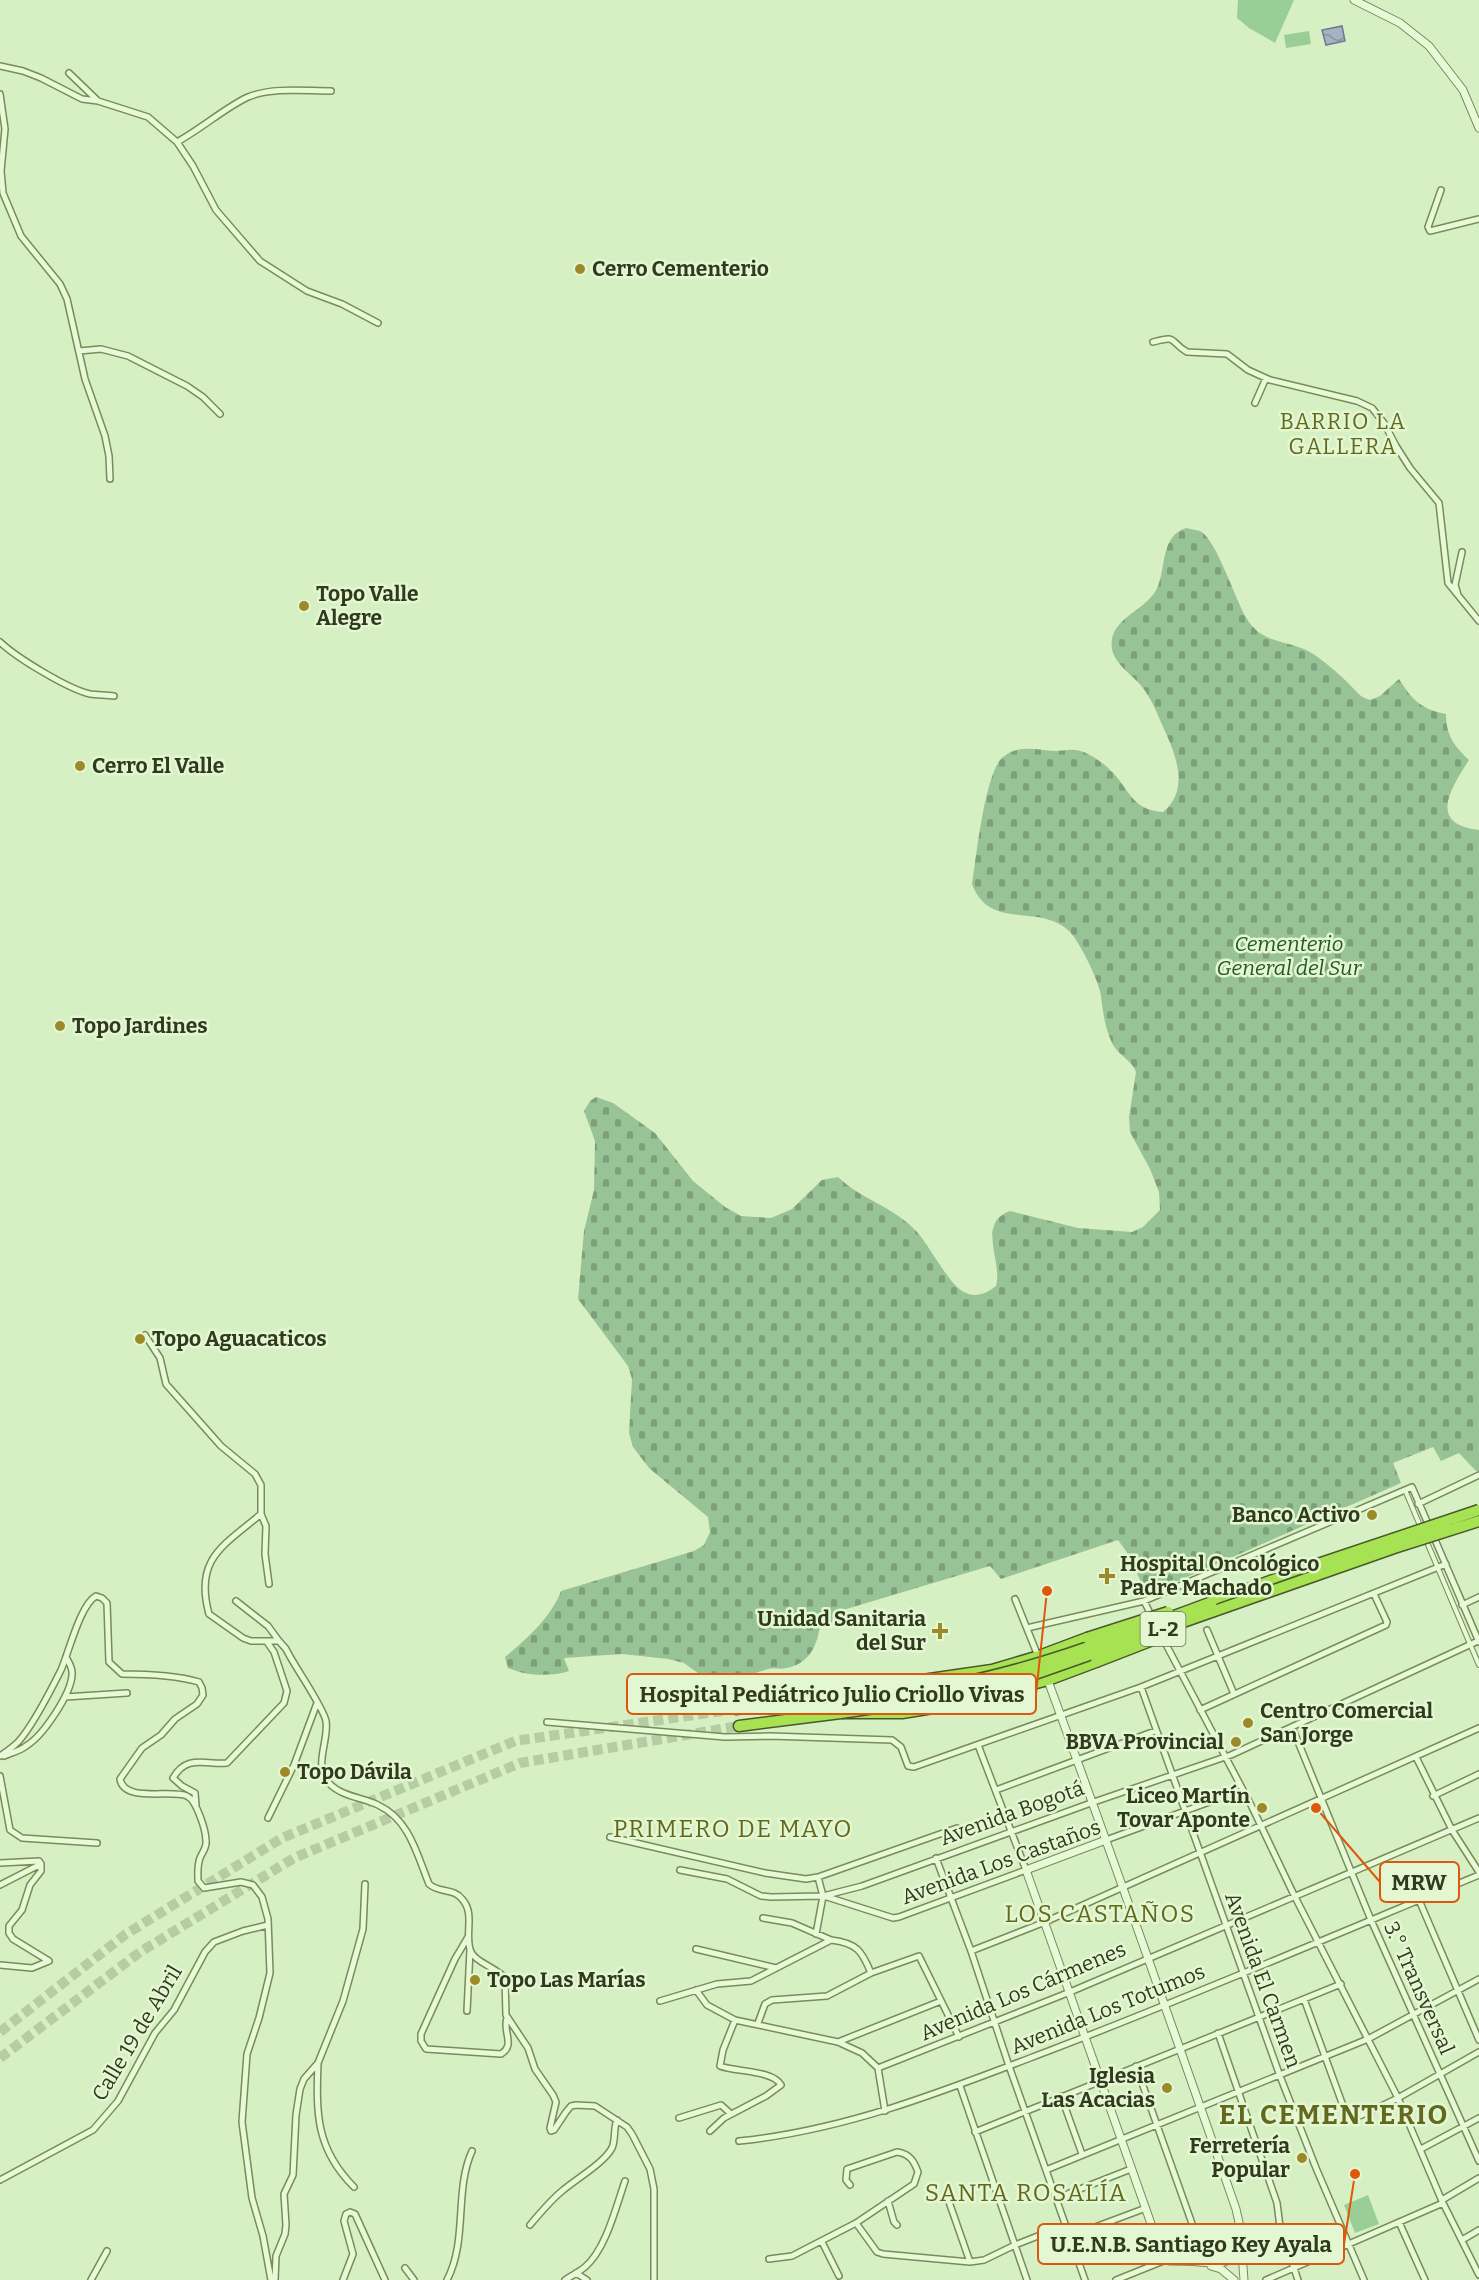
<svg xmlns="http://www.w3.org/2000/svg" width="1479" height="2280" font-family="Bitter,serif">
	<defs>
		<pattern id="cemetery-stones" width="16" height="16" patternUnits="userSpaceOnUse" patternTransform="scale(1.5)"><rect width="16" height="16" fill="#98c396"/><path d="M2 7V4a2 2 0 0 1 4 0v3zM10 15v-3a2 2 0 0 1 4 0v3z" fill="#7d9f7a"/></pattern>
		<pattern id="water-waves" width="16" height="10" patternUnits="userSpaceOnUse" patternTransform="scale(1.5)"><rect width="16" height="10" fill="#a6b3c2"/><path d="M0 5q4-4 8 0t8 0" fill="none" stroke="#88939d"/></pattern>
	</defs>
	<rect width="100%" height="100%" fill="#d7f0c3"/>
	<path fill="#99ce97" d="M 1238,0 L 1294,0 L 1275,43 L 1249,28 L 1237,18 Z
		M 1309,31 L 1311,44 L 1286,48 L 1284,35 Z
		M 1368,2195 L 1379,2224 L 1355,2233 L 1344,2205 Z"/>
	<path fill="url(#cemetery-stones)" d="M 1186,528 C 1190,529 1196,530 1200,531 C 1217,540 1235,600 1247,619 C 1262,644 1287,640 1310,652 C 1322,659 1343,677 1352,687 C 1359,694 1360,697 1370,700 L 1380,696 L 1399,679 C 1412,700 1421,709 1446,714 C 1446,735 1454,746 1469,760 C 1452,787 1426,824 1479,830 L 1479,1471 L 1476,1471 L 1459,1453 L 1441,1461 L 1433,1447 L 1393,1463 L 1401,1483 L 1155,1591 L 1145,1590 L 1126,1551 L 1118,1540 L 1001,1579 L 990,1566 L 833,1613 L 832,1624 L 820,1627 C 816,1648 809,1663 787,1668 C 780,1670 774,1667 768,1669 C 750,1675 732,1681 713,1684 L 684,1663 L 668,1659 L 622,1654 L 564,1658 L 569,1671 C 550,1677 527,1676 508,1668 L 505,1657 C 526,1640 552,1616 561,1591 L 694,1551 L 704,1545 L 710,1532 L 708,1517 L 649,1468 L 633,1447 L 629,1433 L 632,1379 L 628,1366 L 578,1299 L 584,1231 L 594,1190 L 595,1141 L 584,1111 L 590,1101 L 596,1097 L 613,1103 L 655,1133 L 693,1181 L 725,1207 L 741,1216 L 771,1218 L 792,1209 L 822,1180 L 838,1177 C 862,1200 893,1206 917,1232 C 931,1248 947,1281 962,1291 C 975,1299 986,1294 996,1286 C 1003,1261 976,1223 1010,1211 L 1078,1228 L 1132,1232 L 1143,1227 L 1160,1210 L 1159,1192 L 1150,1169 L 1130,1132 L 1129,1117 L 1136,1072 C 1132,1061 1119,1055 1113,1045 C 1105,1029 1103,1013 1101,996 C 1099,981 1080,942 1069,931 C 1039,902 990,932 972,884 C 976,859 985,771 1003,757 C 1018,744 1038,750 1055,751 C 1061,751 1068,749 1074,750 C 1085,750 1101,761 1109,769 C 1130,788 1130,810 1163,812 C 1190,790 1176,755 1164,729 C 1158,715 1152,700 1143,688 C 1134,676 1115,665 1112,649 C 1107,617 1148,612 1158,586 C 1166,566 1161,536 1186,528 Z"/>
	<path fill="url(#water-waves)" stroke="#6c7b91" stroke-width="1.5" d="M 1342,26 L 1345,41 L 1326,45 L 1322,30 Z"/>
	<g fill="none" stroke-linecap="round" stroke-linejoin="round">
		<path stroke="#b6cca2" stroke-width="10" stroke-dasharray="10 5" stroke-linecap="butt" d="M 0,2032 L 126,1934 L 282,1838 L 515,1741 L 736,1709
			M 0,2058 L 140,1952 L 294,1858 L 520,1763 L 739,1726"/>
		<g stroke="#788b59" stroke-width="6">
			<path id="pedestrian" d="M 1405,1490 L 1421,1528
				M 1426,1540 L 1479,1665"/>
		</g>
		<g stroke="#788b59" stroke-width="8">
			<path id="minor" d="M 0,66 L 23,71 L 41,78 L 82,99 L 98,101 L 148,117 L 177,142 L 193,166 L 216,210 L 260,261 L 307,291 L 342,304 L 378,323
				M 69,73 L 97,100
				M 0,94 L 5,129 L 1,171 L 3,193 L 21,236 L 60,284 L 67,299 L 85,379 L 105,436 L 109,456 L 110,479
				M 177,142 C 201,129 226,107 248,97 C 273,87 304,91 331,91
				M 1441,190 L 1428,227 L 1430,231 L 1479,219
				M 1153,342 C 1179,335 1168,341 1187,352 L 1227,354 L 1248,370 L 1270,380 L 1357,401 L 1372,408 L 1384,423 L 1396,446 L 1410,468 L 1439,503 L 1448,583 L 1479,621
				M 79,351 L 101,349 L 128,356 L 187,386 L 203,397 L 220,414
				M 1255,403 L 1266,378
				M 1458,595 L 1455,585 L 1462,552
				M 0,642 C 17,658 68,689 90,694 C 98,695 106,695 114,696
				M 145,1335 L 160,1358 L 166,1384 L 221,1446 L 255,1474 L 261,1485 L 261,1514 L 266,1526 L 265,1554 L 269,1584
				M 1418,1504 L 1479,1475
				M 261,1514 C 223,1546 194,1559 209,1614 L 243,1638 L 251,1641 L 279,1641 L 286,1649 C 294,1666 323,1706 326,1721 C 329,1739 315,1763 326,1779 C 336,1796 362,1797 378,1805 C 410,1820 417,1855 429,1884 C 438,1893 454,1888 462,1899 C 475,1913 465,1932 470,1949 C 473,1962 496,1967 505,1978 L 506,2015 L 528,2048 L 535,2069 L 553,2095 L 556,2102 L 550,2128 L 551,2131 L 554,2130 L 566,2112 L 571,2106 L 576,2105 L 595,2106 L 627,2127 L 632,2134 L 650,2169 L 654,2189 L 654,2280
				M 1433,1535 L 1479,1642
				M 1015,1599 L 1038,1656
				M 236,1601 L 268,1626 L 279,1641
				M 1144,1601 L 1153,1619
				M 1462,1605 L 1479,1597
				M 1027,1628 L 1144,1601 L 1412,1487 L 1429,1526
				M 1207,1630 L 1234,1694
				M 1161,1635 L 1252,1807 L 1294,1895 L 1398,2098 L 1442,2201 L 1479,2275
				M 1141,1687 L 1280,2076 L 1316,2168 L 1364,2280
				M 65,1697 L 127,1693
				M 1200,1710 L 1386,1625 L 1387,1622 L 1374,1594
				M 547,1722 L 725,1737 L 770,1736 L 892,1740 L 901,1747 L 908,1766 L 914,1767 L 1141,1687 L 1446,1564
				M 1292,1727 L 1371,1920 L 1479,2161
				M 0,1756 C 6,1752 13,1747 18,1742 C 31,1728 52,1688 61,1670 C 69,1652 80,1605 96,1596 L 102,1598 L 107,1603 L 109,1662 L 122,1674 C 147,1674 175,1675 199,1682 L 202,1688 L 203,1695 L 197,1704 L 175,1719 L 161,1735 L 142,1748 L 120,1779 C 124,1803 171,1789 187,1796 C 197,1801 206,1831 206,1841 C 207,1847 202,1853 200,1858 C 197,1866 198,1874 198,1881 L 204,1888 L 241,1882 L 253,1885 L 262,1897 L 268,1919 L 270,1973 L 259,2018 L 247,2054 L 242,2122 L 252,2198 L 263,2236 L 271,2280
				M 4,1756 C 11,1753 20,1751 26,1746 C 43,1736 71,1694 72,1675 C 73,1668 69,1663 66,1657
				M 1416,1757 L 1452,1830 L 1479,1872
				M 0,1776 L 10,1830 L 22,1838 L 97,1843
				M 996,1790 L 1155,1731
				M 1433,1796 L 1479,1774
				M 196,1805 L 195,1793 L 182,1786 L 173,1778 C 187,1754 205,1765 227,1763 L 284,1703 L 287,1691 L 274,1652 L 267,1642
				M 268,1818 L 294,1765 L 317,1703
				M 610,1837 L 765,1873 L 806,1879 L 818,1877 L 957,1828
				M 1106,1840 L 1242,1790
				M 936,1858 L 971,1951 L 1009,2066 L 1085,2280
				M 0,1863 L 39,1861 L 41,1864 L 41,1871 L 30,1885 L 22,1910 L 9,1926 L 9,1933 L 13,1939 L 49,1961
				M 680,1870 L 727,1879 L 761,1896 L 771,1897 L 823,1896 L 862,1886 L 1091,1803 L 1231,1755 L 1478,1641
				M 0,1885 L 41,1864
				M 824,1896 L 893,1918 L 899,1917 L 1026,1870 L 978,1745
				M 1419,1900 L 1479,2040
				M 763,1918 L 792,1923 L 831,1940
				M 816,1934 L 823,1896 L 818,1877
				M 468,1937 L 455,1959 L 421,2034 L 421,2041 L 426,2049 L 501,2054 C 516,2045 502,2031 507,2018
				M 696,1949 L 776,1968
				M 971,1951 L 1045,1922 L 1479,1728
				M 0,1965 L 32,1968 L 49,1961
				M 696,1990 L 707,2005 L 735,2020 L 838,2042 L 862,2053 L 878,2068 L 885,2111
				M 1304,1999 L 1342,2103 L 1348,2116 L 1352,2118 L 1362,2115 L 1398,2098 L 1479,2052
				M 660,2001 L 717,1984 L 751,1981 L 831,1940 C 857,1943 862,1951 871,1973
				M 467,2011 L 470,1950
				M 758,2023 L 765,2004 L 772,2000 L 827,1996 L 871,1973 L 919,1956 L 959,2037
				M 1218,2033 L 1277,2203 L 1280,2227 L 1298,2280
				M 838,2042 L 941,2001
				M 318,2063 C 316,2114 316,2149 354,2187
				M 1136,2066 L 1206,2263
				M 878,2068 L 1070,1992 L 1479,1818
				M 960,2086 L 1027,2280
				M 1061,2096 L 1082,2154
				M 679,2118 L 721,2105 L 731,2114
				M 710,2131 L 724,2118 L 766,2096 L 781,2085 C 773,2070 735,2072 720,2066 L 723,2050 L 735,2020
				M 975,2132 L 1341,1984
				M 739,2141 C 848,2130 949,2089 1051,2050 C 1195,1995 1337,1934 1479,1875
				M 1421,2149 L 1479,2118
				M 1046,2170 L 1368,2039 L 1479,1979
				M 0,2180 L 93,2130 L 118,2101 L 155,2033 L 174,2010 L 205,1952 L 214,1942 L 243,1931 L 268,1925
				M 850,2185 L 846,2180 L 847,2169 L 897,2152 C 910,2154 914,2161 918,2172 L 914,2184 L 856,2223
				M 1057,2198 L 1131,2169
				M 948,2199 L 970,2262
				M 1442,2200 L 1479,2178
				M 888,2201 L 894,2222 L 897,2225
				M 1399,2222 L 1425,2280
				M 530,2225 C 540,2213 550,2201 562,2191 C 576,2179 604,2163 612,2148 C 616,2139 613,2129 617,2120
				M 1071,2236 L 1146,2208
				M 1462,2240 L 1479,2230
				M 822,2242 L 839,2276
				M 769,2259 L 792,2256 L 856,2223 L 877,2252 L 883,2254 L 970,2262 L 984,2260 L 1015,2245 L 1066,2225
				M 405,2268 L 414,2280
				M 576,2273 L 587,2280
				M 91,2280 L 107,2251
				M 275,2280 L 276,2256 L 285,2234 L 286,2225 L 284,2194 L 293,2175 L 296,2115 L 300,2089 L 304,2079 L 318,2063 L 343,2001 L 363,1929 L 365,1884
				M 343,2280 L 353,2254 L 344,2221 L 346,2214 L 350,2212 L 355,2214 L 385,2280
				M 447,2280 C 468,2240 454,2191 472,2151
				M 565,2280 C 571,2276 579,2272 585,2267 C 606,2249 616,2207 625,2181
				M 1116,2280 L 1166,2260
				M 1266,2280 L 1443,2203"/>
		</g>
		<g stroke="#788b59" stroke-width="9">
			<path id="tertiary" d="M 1354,0 L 1400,23 L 1429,46 L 1463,90 L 1479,128
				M 1047,1678 C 1112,1855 1174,2031 1236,2209 L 1240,2227 L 1244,2280
				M 1106,1840 L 1026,1870 L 1161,2252 L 1170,2261 C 1179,2261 1189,2261 1199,2262 C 1219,2264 1226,2266 1241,2249
				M 1211,2266 L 1221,2269 L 1234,2280"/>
		</g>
		<g stroke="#4b582e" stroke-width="13">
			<path id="motorway" d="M 1212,1602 L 1312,1566
				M 736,1709 L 842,1697 L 881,1686 L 992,1670 L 1039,1656 L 1087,1638
				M 739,1726 L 841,1713 L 902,1713 L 952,1705 L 1048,1680 L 1096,1662"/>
		</g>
		<use href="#pedestrian" stroke="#e7fad7" stroke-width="4"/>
		<use href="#minor" stroke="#e7fad7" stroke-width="5"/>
		<use href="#tertiary" stroke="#e7fad7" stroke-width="7"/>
		<use href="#motorway" stroke="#a7e252" stroke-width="10"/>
		<g stroke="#4b582e" stroke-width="13" stroke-linecap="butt">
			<path id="motorway-bridge" d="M 1312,1566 L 1479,1510
				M 1087,1638 L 1168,1612
				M 1096,1662 L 1163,1636
				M 842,1697 C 882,1693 921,1690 960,1683 C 1046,1666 1130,1632 1212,1602
				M 841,1713 L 948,1697 L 1032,1675 L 1394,1548 L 1479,1521"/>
		</g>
		<use href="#motorway-bridge" stroke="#a7e252" stroke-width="10"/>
	</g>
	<g fill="#9c8927" stroke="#e3f7d3" stroke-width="2">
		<circle cx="580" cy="269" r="6"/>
		<circle cx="304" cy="606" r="6"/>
		<circle cx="80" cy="766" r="6"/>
		<circle cx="60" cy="1026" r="6"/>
		<circle cx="140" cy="1339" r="6"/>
		<circle cx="1372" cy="1515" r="6"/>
		<path d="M1104 1567h6v6h6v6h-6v6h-6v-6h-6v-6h6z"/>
		<path d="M937 1622h6v6h6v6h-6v6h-6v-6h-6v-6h6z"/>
		<circle cx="1248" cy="1723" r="6"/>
		<circle cx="1236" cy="1742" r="6"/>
		<circle cx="285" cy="1772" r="6"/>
		<circle cx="1262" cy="1808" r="6"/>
		<circle cx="475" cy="1980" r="6"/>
		<circle cx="1167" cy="2088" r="6"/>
		<circle cx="1302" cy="2158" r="6"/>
	</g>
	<g text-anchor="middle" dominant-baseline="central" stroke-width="5" stroke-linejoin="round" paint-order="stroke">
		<rect fill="#e3f7d3" stroke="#667354" stroke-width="1.5" x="1140.5" y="1612" width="45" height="34" rx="4.5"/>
		<g font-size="20" font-weight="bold" fill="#313a1e">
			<text x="1163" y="1629">L-2</text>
		</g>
		<g font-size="21" font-weight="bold" fill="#313a1e" stroke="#e3f7d3" text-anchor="start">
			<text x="592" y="269">Cerro Cementerio</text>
			<text x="316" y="594">Topo Valle<tspan x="316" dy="24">Alegre</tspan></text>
			<text x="92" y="766">Cerro El Valle</text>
			<text x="72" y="1026">Topo Jardines</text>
			<text x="152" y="1339">Topo Aguacaticos</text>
			<text x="1360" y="1515" text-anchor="end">Banco Activo</text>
			<text x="1120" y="1564">Hospital Oncológico<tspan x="1120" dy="24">Padre Machado</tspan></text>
			<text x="926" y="1619" text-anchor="end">Unidad Sanitaria<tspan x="926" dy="24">del Sur</tspan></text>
			<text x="1260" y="1711">Centro Comercial<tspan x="1260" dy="24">San Jorge</tspan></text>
			<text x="1224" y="1742" text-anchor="end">BBVA Provincial</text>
			<text x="297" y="1772">Topo Dávila</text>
			<text x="1250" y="1796" text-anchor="end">Liceo Martín<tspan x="1250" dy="24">Tovar Aponte</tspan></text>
			<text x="487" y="1980">Topo Las Marías</text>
			<text x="1155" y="2076" text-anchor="end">Iglesia<tspan x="1155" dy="24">Las Acacias</tspan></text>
			<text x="1290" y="2146" text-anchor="end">Ferretería<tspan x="1290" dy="24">Popular</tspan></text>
		</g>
		<g font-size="21" font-style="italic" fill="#245729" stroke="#e3f7d3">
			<text x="1289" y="944">Cementerio<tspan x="1289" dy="24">General del Sur</tspan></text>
		</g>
		<g font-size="21" fill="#313a1e" stroke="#e3f7d3">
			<text transform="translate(1012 1813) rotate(-20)">Avenida Bogotá</text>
			<text transform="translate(1001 1862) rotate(-20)">Avenida Los Castaños</text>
			<text transform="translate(1263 1980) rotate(70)">Avenida El Carmen</text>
			<text transform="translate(1419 1988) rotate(66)">3.° Transversal</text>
			<text transform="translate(1023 1991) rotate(-23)">Avenida Los Cármenes</text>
			<text transform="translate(1108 2009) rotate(-22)">Avenida Los Totumos</text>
			<text transform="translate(137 2033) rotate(-59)">Calle 19 de Abril</text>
		</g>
		<g font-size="22" letter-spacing="1.5" fill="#64681c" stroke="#e3f7d3">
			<text x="1343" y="421">BARRIO LA<tspan x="1343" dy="25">GALLERA</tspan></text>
		</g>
		<g font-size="24" letter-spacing="1.5" fill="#64681c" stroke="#e3f7d3">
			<text x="733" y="1829">PRIMERO DE MAYO</text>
			<text x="1100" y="1914">LOS CASTAÑOS</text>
			<text x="1026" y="2193">SANTA ROSALÍA</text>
		</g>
		<g font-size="27" font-weight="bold" letter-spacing="1.5" fill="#64681c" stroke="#e3f7d3">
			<text x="1334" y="2115">EL CEMENTERIO</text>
		</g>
	</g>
	<path fill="none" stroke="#df570d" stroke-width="2" d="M1047 1591L1036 1694M1316 1808L1380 1882M1355 2174L1344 2244"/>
	<g fill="#df570d" stroke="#e3f7d3" stroke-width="2">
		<circle cx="1047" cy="1591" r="6"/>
		<circle cx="1316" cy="1808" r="6"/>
		<circle cx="1355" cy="2174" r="6"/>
	</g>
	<g fill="#e3f7d3" stroke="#df570d" stroke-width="2">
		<rect x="627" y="1674" width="409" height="40" rx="6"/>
		<rect x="1380" y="1862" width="79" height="40" rx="6"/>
		<rect x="1038" y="2224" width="306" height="40" rx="6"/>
	</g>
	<g font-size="22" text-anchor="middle" font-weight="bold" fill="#313a1e">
		<text x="832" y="1702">Hospital Pediátrico Julio Criollo Vivas</text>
		<text x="1419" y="1890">MRW</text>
		<text x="1191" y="2252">U.E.N.B. Santiago Key Ayala</text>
	</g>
</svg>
